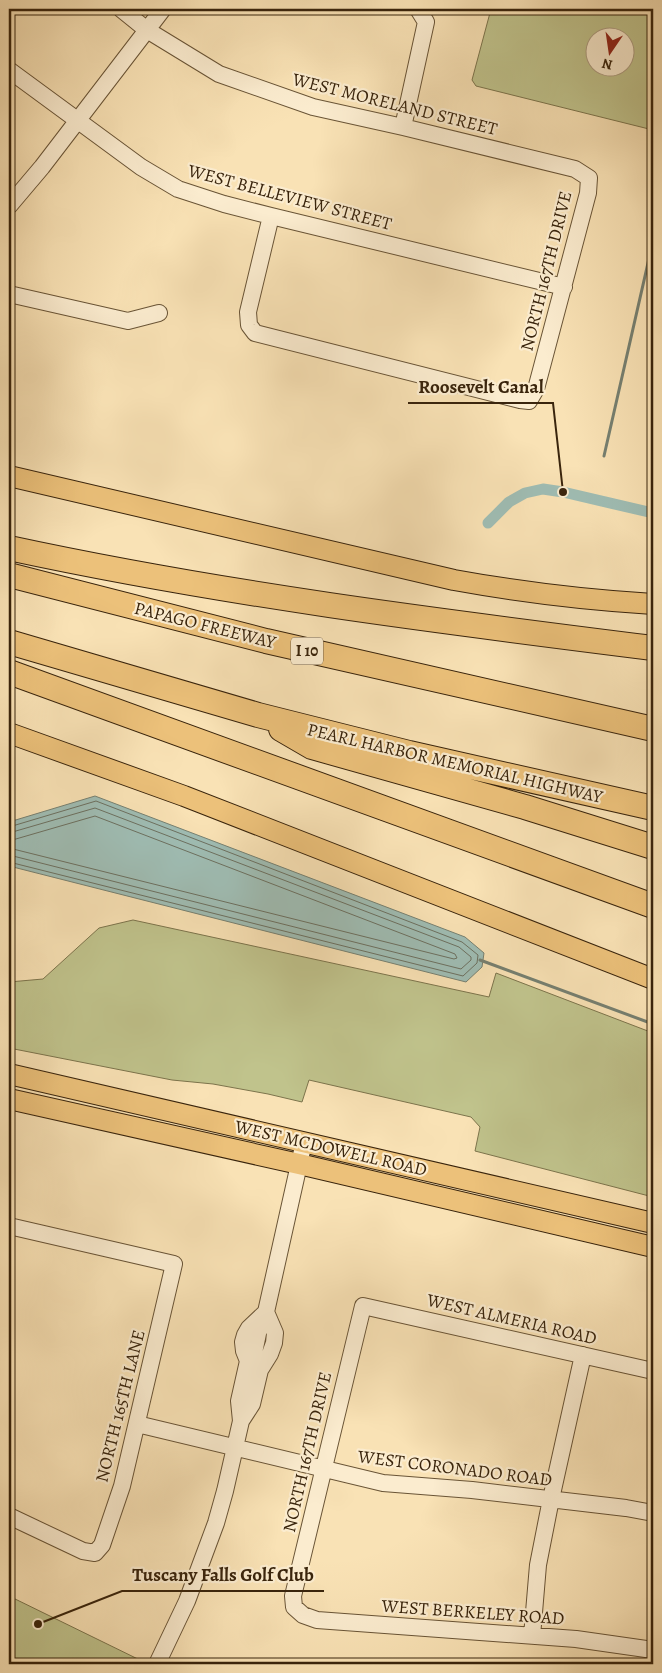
<svg xmlns="http://www.w3.org/2000/svg" width="662" height="1673" font-family="Alegreya,serif">
	<rect width="100%" height="100%" fill="#f9e2b5"/>
	<filter id="stains"><feTurbulence type="fractalNoise" baseFrequency=".004" numOctaves="4"/><feColorMatrix values="0 0 0 0 .2 0 0 0 0 .09 0 0 0 0 .02 0 0 0 .5 -.17"/></filter>
	<radialGradient id="worn" r=".72"><stop offset=".6" stop-color="#630" stop-opacity="0"/><stop offset="1" stop-color="#630" stop-opacity=".3"/></radialGradient>
	<path fill="#c0c38c" stroke="#7c744c" fill-rule="evenodd" d="M 491,9 L 653,9 L 653,130 L 476,86 L 472,80 ZM 594,38 L 624,38 L 624,68 L 594,68 Z
		M 133,920 L 489,997 L 496,973 L 653,1033 L 653,1197 L 475,1151 L 480,1127 L 471,1117 L 309,1080 L 302,1102 L 268,1094 L 213,1084 L 172,1080 L 9,1048 L 9,982 L 43,979 L 99,928 Z
		M 9,1596 L 146,1663 L 151,1664 L 9,1664 Z"/>
	<path fill="#9fbdb4" stroke="#768071" d="M 95,796 L 465,937 L 484,953 L 482,967 L 466,982 L 9,866 L 9,822 Z"/>
	<g fill="none" stroke-linecap="round" stroke-linejoin="round">
		<path stroke="#6c7060" stroke-width="1" d="M 9,827 L 96,801 L 462,942 L 478,955 L 477,963 L 463,976 L 9,862
			M 9,833 L 95,808 L 459,947 L 471,957 L 471,960 L 461,969 L 9,855
			M 9,841 L 95,816 L 455,954 L 457,958 L 454,959 L 9,848"/>
		<path stroke="#768071" stroke-width="3" d="M 604,456 L 653,241
			M 480,960 L 653,1024"/>
		<path stroke="#9fbdb4" stroke-width="11" d="M 488,523 L 509,502 L 525,493 L 543,489 L 563,492 L 653,513"/>
		<g stroke="#695436" stroke-width="18">
			<path id="minor" d="M 121,9 L 147,30 L 219,74 L 313,107 L 403,127 L 575,169 L 589,178 L 588,193 L 536,389 L 529,401 L 520,400 L 255,333 L 249,325 L 248,312 L 271,216
				M 9,70 L 141,167 L 178,189 L 224,204 L 271,216 L 564,287
				M 403,127 L 426,22 L 418,9
				M 9,206 L 42,167 L 163,9
				M 9,294 L 128,321 L 159,313
				M 9,1226 L 174,1264 L 122,1486 L 102,1545 L 95,1553 L 83,1551 L 9,1516
				M 253,1362 L 248,1361 L 254,1353 L 261,1319
				M 653,1371 L 363,1306 L 293,1596 L 294,1607 L 303,1615 L 317,1620 L 576,1639 L 653,1650
				M 241,1421 L 252,1404 L 260,1370 L 270,1354 L 274,1343 L 275,1333 L 266,1312
				M 137,1424 L 383,1483 L 472,1490 L 626,1508 L 653,1513
				M 532,1636 L 538,1565 L 551,1499 L 583,1355
				M 157,1664 L 187,1601 L 216,1523 L 225,1491 L 241,1421 L 239,1401 L 248,1361 L 244,1351 L 243,1342 L 245,1335 L 249,1328 L 266,1312 L 304,1142"/>
		</g>
		<g stroke="#39240c" stroke-width="22">
			<path id="major" d="M 9,476 L 454,580 C 520,592 586,600 653,604
				M 9,733 L 184,796 L 653,979
				M 9,1074 L 653,1223
				M 9,1099 L 299,1164 L 653,1247"/>
		</g>
		<g stroke="#39240c" stroke-width="26">
			<path id="highway" d="M 9,548 C 222,594 437,621 653,648
				M 9,575 L 266,641 L 653,729
				M 9,642 L 258,715 L 409,753 L 653,808
				M 9,672 L 653,906
				M 281,729 L 312,747 L 525,807 L 653,847"/>
		</g>
		<use href="#minor" stroke="#fbeccf" stroke-width="16"/>
		<use href="#major" stroke="#ecc17a" stroke-width="20"/>
		<use href="#highway" stroke="#ecc17a" stroke-width="24"/>
	</g>
	<g text-anchor="middle" dominant-baseline="central" stroke-width="4.5" stroke-linejoin="round" paint-order="stroke">
		<rect fill="#fbeccf" stroke="#736046" stroke-width="1" x="291" y="637.5" width="32" height="27" rx="4"/>
		<g font-size="16" font-weight="bold" fill="#39240c">
			<text x="307" y="651">I 10</text>
		</g>
		<g font-size="18" fill="#39240c" stroke="#fbeccf">
			<text transform="translate(395 104) rotate(14)">WEST MORELAND STREET</text>
			<text transform="translate(290 197) rotate(15)">WEST BELLEVIEW STREET</text>
			<text transform="translate(546 271) rotate(-76)">NORTH 167TH DRIVE</text>
			<text transform="translate(205 625) rotate(14)">PAPAGO FREEWAY</text>
			<text transform="translate(455 763) rotate(13)">PEARL HARBOR MEMORIAL HIGHWAY</text>
			<text transform="translate(331 1148) rotate(13)">WEST MCDOWELL ROAD</text>
			<text transform="translate(512 1319) rotate(13)">WEST ALMERIA ROAD</text>
			<text transform="translate(120 1406) rotate(-76)">NORTH 165TH LANE</text>
			<text transform="translate(307 1452) rotate(-77)">NORTH 167TH DRIVE</text>
			<text transform="translate(455 1468) rotate(7)">WEST CORONADO ROAD</text>
			<text transform="translate(473 1612) rotate(4)">WEST BERKELEY ROAD</text>
		</g>
	</g>
	<path fill="none" stroke="#39240c" stroke-width="2" d="M563 492L553 403H408M38 1624L122 1591H324"/>
	<g fill="#39240c" stroke="#fbeccf" stroke-width="2">
		<circle cx="563" cy="492" r="5"/>
		<circle cx="38" cy="1624" r="5"/>
	</g>
	<g font-size="19" text-anchor="middle" font-weight="bold" fill="#39240c" stroke="#fbeccf" stroke-width="4.5" stroke-linejoin="round" paint-order="stroke">
		<text x="481" y="393">Roosevelt Canal</text>
		<text x="223" y="1581">Tuscany Falls Golf Club</text>
	</g>
	<rect width="662" height="1673" fill="none" stroke="#f9e2b5" stroke-width="30"/>
	<rect x="10" y="10" width="642" height="1653" fill="none" stroke="#39240c" stroke-width="2.5"/>
	<rect x="15" y="15" width="632" height="1643" fill="none" stroke="#39240c"/>
	<g transform="translate(610 52) rotate(193)"><circle r="24" fill="#fbeccf" stroke="#ad9c81"/>
	<path d="M0-4L9 19L0 12L-9 19Z" fill="#8f2418"/>
	<text y="-8" font-size="14" font-weight="bold" text-anchor="middle" fill="#39240c">N</text>
	</g>
	<rect width="100%" height="100%" filter="url(#stains)"/>
	<rect width="100%" height="100%" fill="url(#worn)"/>
</svg>
